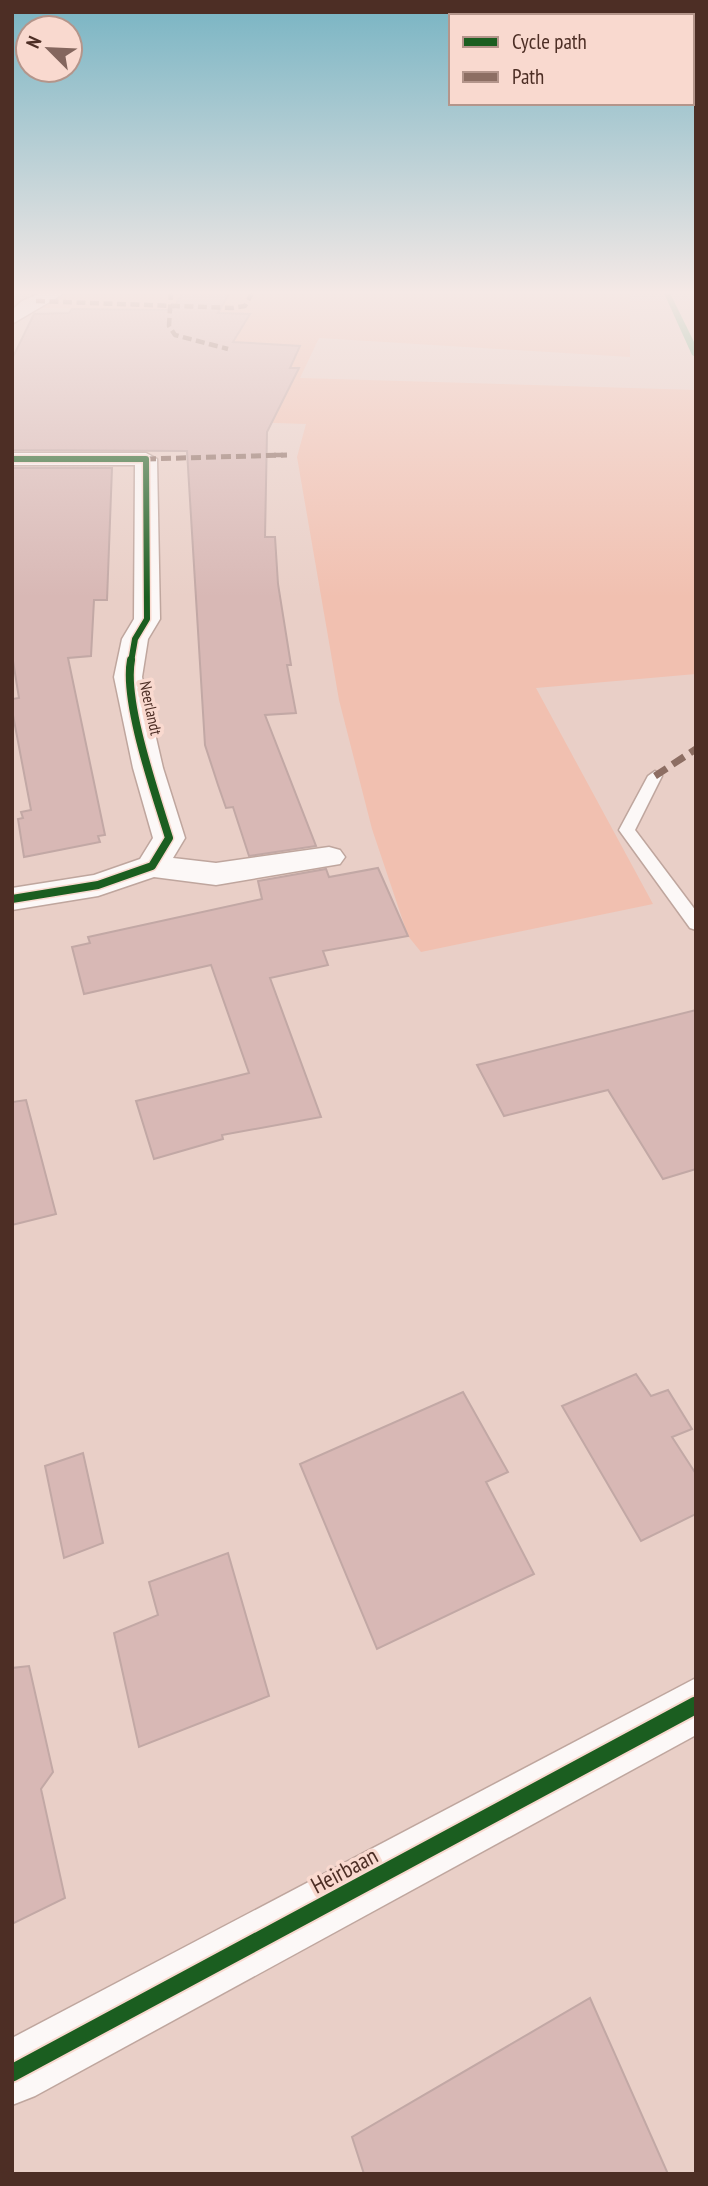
<svg xmlns="http://www.w3.org/2000/svg" width="708" height="2186" font-family="'PT Sans Narrow',sans-serif">
	<rect width="100%" height="100%" fill="#e9cfc7"/>
	<path fill="#f1c0b0" d="M 72,291 L 630,291 L 630,357 L 319,338 L 300,378 L 696,390 L 696,674 L 536,688 L 653,904 L 421,952 L 408,936 L 372,829 L 339,700 L 297,457 L 306,424 L 218,421 L 148,309 L 31,308 Z"/>
	<g fill="none" stroke-linecap="round" stroke-linejoin="round">
		<path fill="#70b48c" fill-rule="evenodd" d="M 663,291 L 669,291 L 696,346 L 696,357 L 692,355 Z"/>
	</g>
	<path fill="#d8b8b5" stroke="#c2a8a5" stroke-width="2" d="M 184,291 L 231,291 L 218,313 L 250,314 L 233,342 L 300,346 L 290,368 L 299,368 L 267,432 L 265,537 L 275,537 L 278,584 L 291,665 L 287,665 L 296,713 L 265,715 L 316,846 L 249,856 L 233,807 L 226,808 L 218,785 L 205,745 L 187,451 L 12,450 L 12,359 L 34,314 L 69,313 L 72,309 L 172,310 Z
		M 12,468 L 112,468 L 107,600 L 94,600 L 91,656 L 68,658 L 105,835 L 98,836 L 100,842 L 24,857 L 18,819 L 23,818 L 21,812 L 31,810 L 12,710 L 12,699 L 19,698 L 12,655 Z
		M 378,868 L 408,936 L 323,951 L 328,965 L 270,978 L 321,1117 L 222,1135 L 223,1139 L 154,1159 L 136,1101 L 249,1073 L 211,965 L 84,994 L 72,947 L 90,943 L 88,937 L 262,899 L 258,881 L 326,869 L 329,877 Z
		M 696,1010 L 696,1169 L 663,1179 L 608,1090 L 504,1116 L 477,1065 Z
		M 26,1100 L 56,1214 L 12,1225 L 12,1102 Z
		M 636,1374 L 651,1396 L 668,1390 L 692,1429 L 672,1437 L 696,1474 L 696,1514 L 641,1541 L 562,1406 Z
		M 463,1392 L 508,1472 L 486,1482 L 534,1574 L 377,1649 L 300,1464 Z
		M 83,1453 L 103,1543 L 64,1558 L 45,1466 Z
		M 228,1553 L 269,1696 L 139,1747 L 114,1633 L 158,1615 L 149,1582 Z
		M 29,1666 L 53,1772 L 41,1789 L 65,1898 L 12,1924 L 12,1668 Z
		M 590,1998 L 668,2174 L 364,2174 L 352,2137 Z"/>
	<g fill="none" stroke-linecap="round" stroke-linejoin="round">
		<g stroke="#bfa69e" stroke-width="3">
			<path id="service" d="M 655,771 L 662,776 L 635,830 L 696,911 L 696,930 L 690,928 L 619,830 L 648,776 Z"/>
		</g>
		<g stroke="#bfa69e" stroke-width="3">
			<path id="minor" d="M 46,291 L 68,291 L 12,324 L 12,310 L 22,301 Z
				M 12,453 L 146,453 L 157,459 L 160,619 L 148,639 L 142,677 L 163,768 L 185,838 L 173,858 L 216,863 L 329,847 L 340,850 L 345,857 L 340,864 L 216,885 L 154,877 L 98,896 L 12,910 L 12,888 L 94,875 L 140,859 L 153,838 L 133,768 L 114,677 L 122,639 L 134,619 L 135,465 L 12,465 Z"/>
		</g>
		<g stroke="#bfa69e" stroke-width="3">
			<path id="secondary" d="M 696,1678 L 696,1735 L 35,2096 L 12,2105 L 12,2038 Z"/>
		</g>
		<use href="#service" fill="#fcf8f7" fill-rule="evenodd"/>
		<use href="#minor" fill="#fcf8f7" fill-rule="evenodd"/>
		<use href="#secondary" fill="#fcf8f7" fill-rule="evenodd"/>
		<path stroke="#8d6e63" stroke-width="4.5" stroke-dasharray="9 4.5" stroke-linecap="butt" d="M 171,291 L 169,326 L 175,335 L 228,349
			M 36,301 L 232,308 L 245,306 L 253,291
			M 274,455 L 287,455"/>
		<path stroke="#8d6e63" stroke-width="5" stroke-dasharray="10 5" stroke-linecap="butt" d="M 146,459 L 287,455"/>
		<path stroke="#8d6e63" stroke-width="7" stroke-dasharray="14 7" stroke-linecap="butt" d="M 655,776 L 696,749"/>
		<g stroke="#f9d9cf" stroke-width="9">
			<path id="cycleway-far2" d="M 12,459 L 146,459 L 147,619 L 135,639 L 131,662"/>
		</g>
		<g stroke="#f9d9cf" stroke-width="11">
			<path id="cycleway-far1" d="M 12,899 L 98,885 L 152,866 L 169,838 C 156,795 123,702 131,660"/>
		</g>
		<g stroke="#f9d9cf" stroke-width="21">
			<path id="cycleway" d="M 12,2073 L 696,1705"/>
		</g>
		<use href="#cycleway-far2" stroke="#1b5e20" stroke-width="6"/>
		<use href="#cycleway-far1" stroke="#1b5e20" stroke-width="8"/>
		<use href="#cycleway" stroke="#1b5e20" stroke-width="17"/>
	</g>
	<linearGradient id="sky" x2="0" y2="1"><stop stop-color="#78b4c3"/><stop offset="0.49" stop-color="#f5e9e6"/><stop offset="1" stop-color="#f5e9e6" stop-opacity="0"/></linearGradient>
	<rect width="708" height="597" fill="url(#sky)"/>
	<g text-anchor="middle" dominant-baseline="central" stroke-width="7" stroke-linejoin="round" paint-order="stroke">
		<g font-size="16" fill="#4d2e25" stroke="#f9d9cf">
			<text transform="translate(151 708) rotate(78)">Neerlandt</text>
		</g>
		<g font-size="23" fill="#4d2e25" stroke="#f9d9cf">
			<text transform="translate(344 1870) rotate(-28)">Heirbaan</text>
		</g>
	</g>
	<rect width="708" height="2186" fill="none" stroke="#4d2e25" stroke-width="28"/>
	<rect x="449" y="14" width="245" height="91" fill="#f9d9cf" stroke="#b4958b" stroke-width="2"/>
	<rect x="463" y="37" width="35" height="10" fill="#1b5e20" stroke="#b4958b" stroke-width="2"/>
	<text x="512" y="49" font-size="21" fill="#4d2e25">Cycle path</text>
	<rect x="463" y="72" width="35" height="10" fill="#8d6e63" stroke="#b4958b" stroke-width="2"/>
	<text x="512" y="84" font-size="21" fill="#4d2e25">Path</text>
	<g transform="translate(49 49) rotate(294)"><circle r="33" fill="#f9d9cf" stroke="#b4958b" stroke-width="2"/>
	<path d="M0-5L12 26L0 18L-12 26Z" fill="#84665e"/>
	<text y="-10" font-size="19" font-weight="bold" text-anchor="middle" fill="#4d2e25">N</text>
	</g>
</svg>
